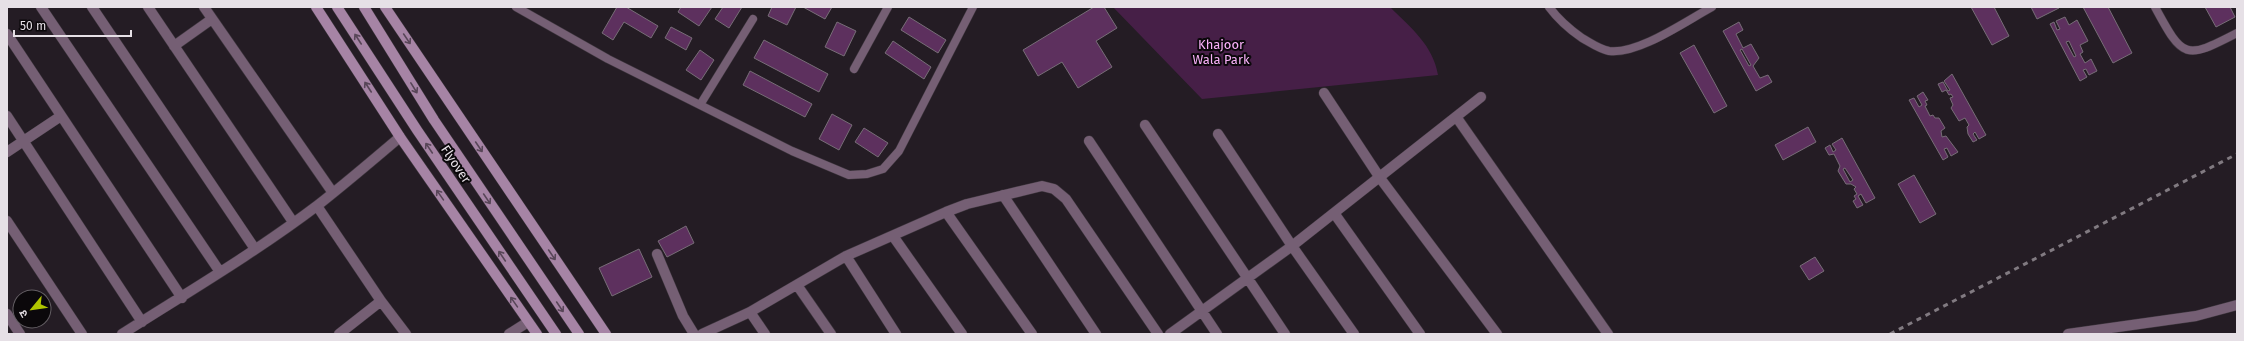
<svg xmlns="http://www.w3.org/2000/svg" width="2244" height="341" font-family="'Fira Sans','Noto Sans Devanagari',sans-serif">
	<rect width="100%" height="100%" fill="#241c24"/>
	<path fill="#461f47" d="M 1113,7 L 1390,7 C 1411,28 1433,45 1438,75 L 1202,99 Z"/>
	<path fill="#5d305e" stroke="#776d77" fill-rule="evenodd" d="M 617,7 L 626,7 L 658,26 L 651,38 L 624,22 L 613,40 L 602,33 Z
		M 681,7 L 712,7 L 699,26 L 678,12 Z
		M 723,7 L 742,7 L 729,28 L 715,19 Z
		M 772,7 L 796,7 L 787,25 L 768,16 Z
		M 803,7 L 832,7 L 825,19 Z
		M 1094,7 L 1104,7 L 1117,28 L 1096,41 L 1112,67 L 1078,88 L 1062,62 L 1038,76 L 1023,50 Z
		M 1971,7 L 1994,7 L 2009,36 L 1992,45 Z
		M 2031,7 L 2059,7 L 2059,8 L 2037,19 Z
		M 2083,7 L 2108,7 L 2132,53 L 2113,63 Z
		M 2205,7 L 2230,7 L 2235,17 L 2216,27 Z
		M 909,17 L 946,40 L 938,53 L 901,30 Z
		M 2065,17 L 2069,25 L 2077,20 L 2088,41 L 2080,45 L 2083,52 L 2080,54 L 2085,63 L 2091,59 L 2097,71 L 2089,75 L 2086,69 L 2083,70 L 2087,77 L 2080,81 L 2050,24 L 2054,22 L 2057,30 L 2060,29 L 2056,21 ZM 2069,41 L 2076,56 L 2074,57 L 2066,42 Z
		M 837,22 L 856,31 L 844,56 L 825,47 Z
		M 1739,22 L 1743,30 L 1736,34 L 1743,48 L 1751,44 L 1759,58 L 1753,66 L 1760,78 L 1768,75 L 1772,82 L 1756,91 L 1723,31 ZM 1742,49 L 1751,65 L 1749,66 L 1740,50 Z
		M 671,27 L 692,38 L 686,50 L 665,38 Z
		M 764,40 L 828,74 L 819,92 L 754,58 Z
		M 893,41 L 931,67 L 924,79 L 885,53 Z
		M 1694,45 L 1727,106 L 1714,113 L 1680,53 Z
		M 700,50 L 714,60 L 701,80 L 686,70 Z
		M 750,71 L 812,104 L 805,117 L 743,85 Z
		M 1952,74 L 1986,135 L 1979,139 L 1975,132 L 1973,134 L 1977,140 L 1973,142 L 1968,134 L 1967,127 L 1969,125 L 1965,118 L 1959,121 L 1951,108 L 1953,105 L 1950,98 L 1953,97 L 1951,94 L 1949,95 L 1946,90 L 1942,92 L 1938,84 L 1943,82 L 1948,91 L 1950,90 L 1944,81 Z
		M 1923,92 L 1928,100 L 1925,101 L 1927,105 L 1925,106 L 1930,116 L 1933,115 L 1935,118 L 1939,118 L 1945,128 L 1941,131 L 1942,137 L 1946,136 L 1958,152 L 1951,156 L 1947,148 L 1944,149 L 1948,157 L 1943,160 L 1909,100 L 1914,98 L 1919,107 L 1922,105 L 1917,96 Z
		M 832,114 L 852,125 L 839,150 L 819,139 Z
		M 1808,127 L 1816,142 L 1783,160 L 1775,145 Z
		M 864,128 L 888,143 L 878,157 L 855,142 Z
		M 1842,138 L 1875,198 L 1866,203 L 1861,194 L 1858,196 L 1863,205 L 1857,208 L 1853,201 L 1856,199 L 1854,196 L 1857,194 L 1854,189 L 1856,187 L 1851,184 L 1846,184 L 1838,171 L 1840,166 L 1834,154 L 1829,155 L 1825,148 L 1830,145 L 1833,152 L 1836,150 L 1832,144 ZM 1845,168 L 1853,180 L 1850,182 L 1843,169 Z
		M 1914,175 L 1936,214 L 1920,223 L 1898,184 Z
		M 686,226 L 694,243 L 667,257 L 658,241 Z
		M 639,249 L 652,277 L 612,296 L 599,268 Z
		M 1815,257 L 1824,271 L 1809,280 L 1800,266 Z"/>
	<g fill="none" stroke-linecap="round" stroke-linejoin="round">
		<g stroke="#3f373f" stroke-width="9">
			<path id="lane" d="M 516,7 L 608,59 L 792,151 L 849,175 L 867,174 L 883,169 L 899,151 L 973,7
				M 1549,7 C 1558,19 1569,29 1582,38 C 1591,43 1599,49 1609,51 C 1638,55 1686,21 1712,7
				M 2155,7 C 2183,59 2185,60 2237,33
				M 854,69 L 888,7
				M 700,105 L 753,19"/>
		</g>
		<g stroke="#3f373f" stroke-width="11">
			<path id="street" d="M 41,7 L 220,272
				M 92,7 L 255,249
				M 148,7 L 293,222
				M 204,7 L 333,193
				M 7,34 L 182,298
				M 174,46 L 212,19
				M 1324,93 L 1380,178 L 1497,334
				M 7,116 L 142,322
				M 1457,118 L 1608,334
				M 1145,125 L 1285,334
				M 1218,134 L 1292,246 L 1354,334
				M 1089,141 L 1217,334
				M 7,152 L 61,116
				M 1003,195 L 1096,334
				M 317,206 L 381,301 L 406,334
				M 946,212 L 1032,334
				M 1334,213 L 1420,334
				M 7,221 L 82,334
				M 893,236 L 962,334
				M 657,254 L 683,316 L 694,334
				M 846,256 L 896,334
				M 797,285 L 831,334
				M 750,312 L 765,334
				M 7,314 L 20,334
				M 122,334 C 188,292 256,252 318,205 C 346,183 373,160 400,137
				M 339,334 L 381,301
				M 509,334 L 528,322
				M 702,334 L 750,312 L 846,256 L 946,212 L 967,204 L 1042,186 L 1054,189 L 1066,199 L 1158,334
				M 1170,334 L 1292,246 L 1481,97
				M 2068,334 L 2196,316 L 2237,305"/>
		</g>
		<g stroke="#3f373f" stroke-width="11">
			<path id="secondary" d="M 316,7 L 400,137 L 537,334
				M 337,7 L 417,130 L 556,334
				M 364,7 L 434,120 L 579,334
				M 385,7 L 606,334"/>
		</g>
		<use href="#lane" stroke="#755f74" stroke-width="8"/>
		<use href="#street" stroke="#755f74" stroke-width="10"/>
		<use href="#secondary" stroke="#a684a5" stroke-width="10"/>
		<path stroke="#817a81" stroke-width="3" stroke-dasharray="5 5" stroke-linecap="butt" d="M 1890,334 L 2237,154"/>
	</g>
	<defs><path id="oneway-shaft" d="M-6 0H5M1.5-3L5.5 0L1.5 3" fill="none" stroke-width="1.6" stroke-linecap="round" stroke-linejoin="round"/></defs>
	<g stroke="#584658">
		<use href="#oneway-shaft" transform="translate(358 39) rotate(-123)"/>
		<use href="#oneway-shaft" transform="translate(407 39) rotate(56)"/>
		<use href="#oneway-shaft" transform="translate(368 87) rotate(-123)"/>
		<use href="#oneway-shaft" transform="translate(414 88) rotate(58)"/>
		<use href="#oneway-shaft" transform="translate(479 147) rotate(56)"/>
		<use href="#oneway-shaft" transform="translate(429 148) rotate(-124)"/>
		<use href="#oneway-shaft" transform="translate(440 195) rotate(-125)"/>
		<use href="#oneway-shaft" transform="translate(487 199) rotate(56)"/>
		<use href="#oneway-shaft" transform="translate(552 255) rotate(56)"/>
		<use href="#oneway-shaft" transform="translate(502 256) rotate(-124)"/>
		<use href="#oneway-shaft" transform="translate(514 302) rotate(-125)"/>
		<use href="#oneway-shaft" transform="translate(560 307) rotate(56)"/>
	</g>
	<g text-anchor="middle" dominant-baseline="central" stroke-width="4" stroke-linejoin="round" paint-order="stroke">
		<g font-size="13" fill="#f8b0f8" stroke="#0b080b">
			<text x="1221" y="44">Khajoor<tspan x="1221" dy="15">Wala Park</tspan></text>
		</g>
		<g font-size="13" fill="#e6e0e6" stroke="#0b080b">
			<text transform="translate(456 164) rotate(56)">Flyover</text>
		</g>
	</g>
	<rect width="2244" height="341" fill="none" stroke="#e6e0e6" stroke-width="16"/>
	<g transform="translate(32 309) rotate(241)"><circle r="19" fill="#0b080b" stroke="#635e63"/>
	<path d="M0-3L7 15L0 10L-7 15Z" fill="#b0c500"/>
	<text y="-6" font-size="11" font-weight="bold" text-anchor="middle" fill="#e6e0e6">उ</text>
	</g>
	<path d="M14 30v6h117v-6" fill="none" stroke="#e6e0e6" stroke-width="2"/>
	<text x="20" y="30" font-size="12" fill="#e6e0e6" stroke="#0b080b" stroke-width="3" paint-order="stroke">50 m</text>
</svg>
